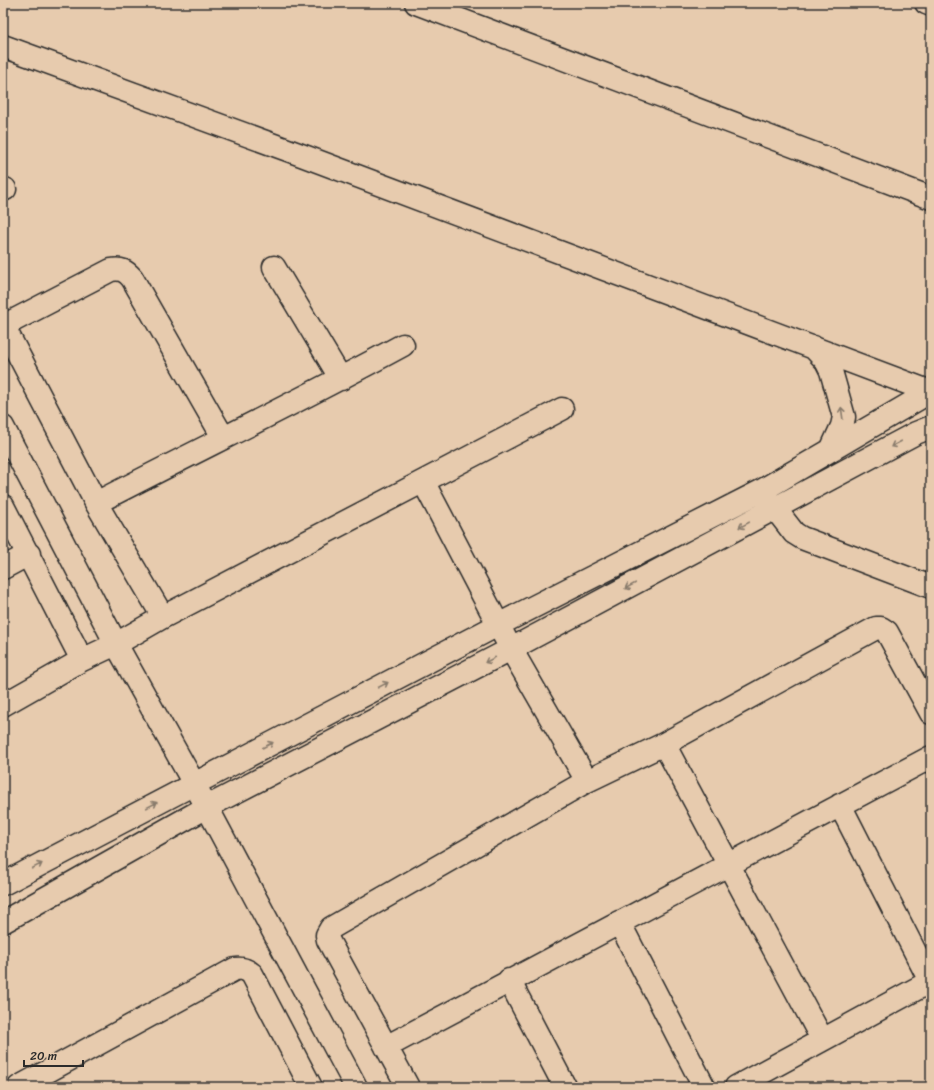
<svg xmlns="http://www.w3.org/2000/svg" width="934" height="1090" font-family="Sriracha,sans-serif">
	<rect width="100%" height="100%" fill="#e7cbae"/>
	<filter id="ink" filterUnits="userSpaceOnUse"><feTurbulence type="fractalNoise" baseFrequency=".025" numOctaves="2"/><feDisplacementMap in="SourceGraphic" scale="8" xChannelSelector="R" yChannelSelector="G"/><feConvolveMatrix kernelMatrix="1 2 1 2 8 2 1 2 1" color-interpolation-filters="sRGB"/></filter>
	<g filter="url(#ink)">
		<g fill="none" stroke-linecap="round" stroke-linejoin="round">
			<g stroke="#2b2b2b" stroke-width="25">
				<path id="minor" d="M 416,3 L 931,198
					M 926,3 L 931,5
					M 3,46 L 304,156 L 931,392
					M 3,190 L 5,189
					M 274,267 L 341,379
					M 3,325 L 96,503 L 163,617
					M 3,326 L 111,270 C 121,268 126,271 132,278 L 223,437
					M 813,347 L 826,361 L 831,371 L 844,417 L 842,426 L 831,450
					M 3,427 L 116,644 L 207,807 L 356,1087
					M 424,483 L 511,649 L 587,781
					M 766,497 L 794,533 L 802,538 L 931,587
					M 96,503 C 198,450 302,400 403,345
					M 3,506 L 82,660
					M 3,568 L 29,554
					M 3,705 L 82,660 L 116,644 L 163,617 L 562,409
					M 664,744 L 822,1039
					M 840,805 L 930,981
					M 3,884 L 498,625 L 761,491 L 930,392
					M 3,922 L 207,807 L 511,649 L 916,433 L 931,427
					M 619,922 L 704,1087
					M 509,980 L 565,1087
					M 386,1047 L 931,757
					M 19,1087 L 235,969 C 242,968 246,969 252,974 L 311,1087
					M 408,1087 L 328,940 L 327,935 L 331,928 L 587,781 L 664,744 L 876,628 L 881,628 L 887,632 L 931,713
					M 736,1087 L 931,981"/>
			</g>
			<use href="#minor" stroke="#e7cbae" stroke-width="22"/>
		</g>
		<defs><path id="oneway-shaft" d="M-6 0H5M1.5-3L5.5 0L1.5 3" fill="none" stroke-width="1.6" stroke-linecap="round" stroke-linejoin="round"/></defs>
		<g stroke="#897b6c">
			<use href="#oneway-shaft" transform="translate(842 413) rotate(-98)"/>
			<use href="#oneway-shaft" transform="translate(896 444) rotate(152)"/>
			<use href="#oneway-shaft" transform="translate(744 525) rotate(152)"/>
			<use href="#oneway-shaft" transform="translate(630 586) rotate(152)"/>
			<use href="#oneway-shaft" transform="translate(490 660) rotate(153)"/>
			<use href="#oneway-shaft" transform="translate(383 685) rotate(-28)"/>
			<use href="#oneway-shaft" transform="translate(268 745) rotate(-28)"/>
			<use href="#oneway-shaft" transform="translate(152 805) rotate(-28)"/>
			<use href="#oneway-shaft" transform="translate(37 866) rotate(-28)"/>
		</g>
	</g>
	<rect width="934" height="1090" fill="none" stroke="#e7cbae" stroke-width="16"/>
	<rect x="8" y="8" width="918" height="1074" fill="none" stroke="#2b2b2b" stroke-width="1.5" filter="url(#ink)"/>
	<path d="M24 1060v6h59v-6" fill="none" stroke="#2b2b2b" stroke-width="2"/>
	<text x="30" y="1060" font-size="12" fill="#2b2b2b" stroke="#e7cbae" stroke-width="3" paint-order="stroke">20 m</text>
</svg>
